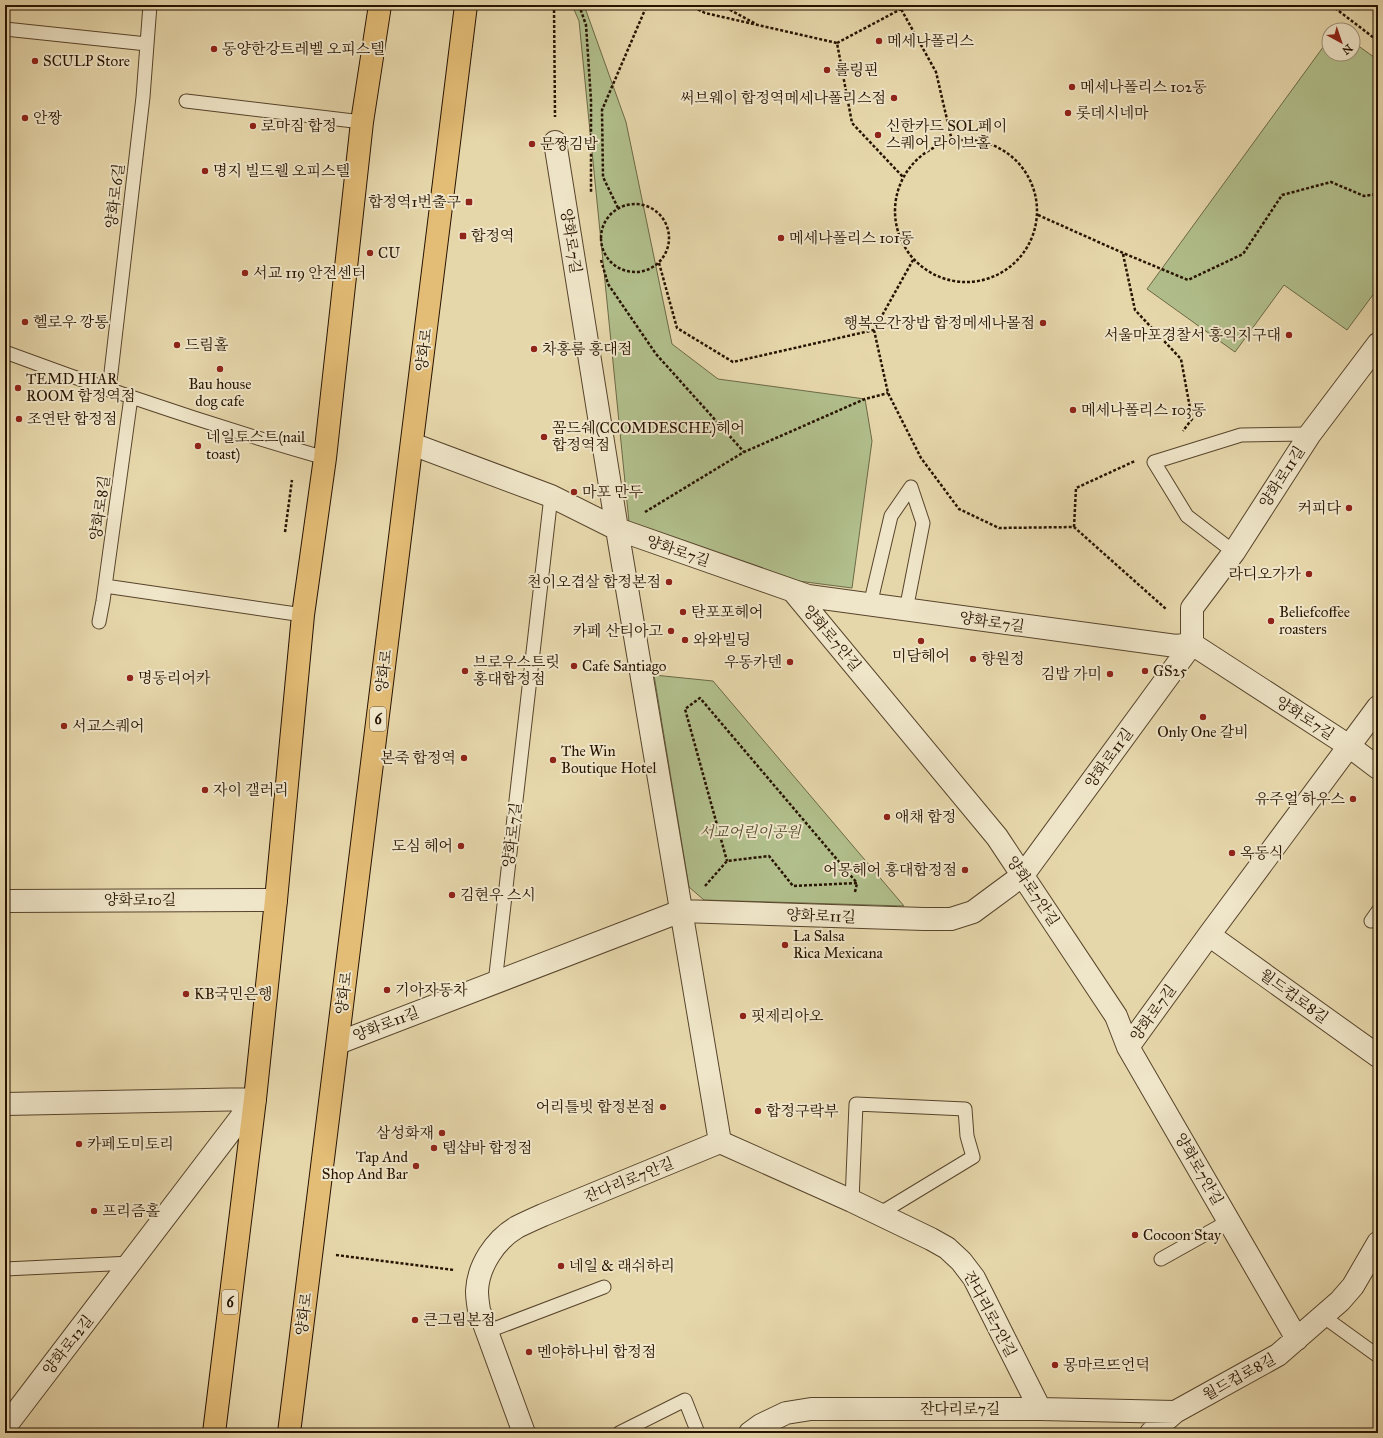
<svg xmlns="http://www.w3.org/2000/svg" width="1383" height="1438" font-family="'IM FELL Great Primer','Noto Serif KR',serif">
	<rect width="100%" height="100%" fill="#e6d7ab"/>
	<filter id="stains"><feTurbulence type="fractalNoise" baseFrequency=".005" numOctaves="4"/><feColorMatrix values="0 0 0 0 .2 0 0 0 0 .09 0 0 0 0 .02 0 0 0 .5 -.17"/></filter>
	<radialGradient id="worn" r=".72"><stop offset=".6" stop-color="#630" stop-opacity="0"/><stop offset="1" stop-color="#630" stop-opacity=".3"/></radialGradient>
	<path fill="#b1bf8c" stroke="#6c6946" d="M 572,5 L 584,5 L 626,122 L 672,344 L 718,379 L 865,399 L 872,441 L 852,588 L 798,581 L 629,522 L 579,21 Z
		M 1329,39 L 1329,54 L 1353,54 L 1353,42 L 1378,60 L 1378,288 L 1347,330 L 1284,285 L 1235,352 L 1147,289 Z
		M 654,675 L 713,681 L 904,906 L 704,900 L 689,887 Z"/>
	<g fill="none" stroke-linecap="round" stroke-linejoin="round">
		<g stroke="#57442b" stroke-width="15">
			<path id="lane" d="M 5,29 L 147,44
				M 186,101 L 362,122
				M 5,352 C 110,391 217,427 325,458
				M 109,390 L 143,97 L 150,5
				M 1234,552 L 1187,516 L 1154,462 L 1241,435 L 1310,434
				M 105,586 L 303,615
				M 870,605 L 891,516 L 911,487
				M 906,610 L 923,523 L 911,487
				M 99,622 L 103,601 L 131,397
				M 1371,921 L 1378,911
				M 495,983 L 551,496
				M 852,1201 L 856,1104 L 965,1109 L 967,1136 L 973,1157 L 879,1214
				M 1161,1259 L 1229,1221
				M 5,1269 L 131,1263
				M 1324,1317 L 1378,1356
				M 486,1332 L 604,1287
				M 619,1433 L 685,1400 L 698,1433"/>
		</g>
		<g stroke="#57442b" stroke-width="24">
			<path id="street" d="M 555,142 L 617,529 L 720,1142
				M 412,444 L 551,496 L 617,529 L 808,596 L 1176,646 L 1192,644 L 1349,746 L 1378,768
				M 793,591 L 997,837 L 1116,1016 L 1128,1047 L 1297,1339
				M 5,901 L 276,900
				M 1209,935 L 1378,1056
				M 338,1043 L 681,911 L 924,919 L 951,919 L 973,912 L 1023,875 L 1192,644 L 1192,608 L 1234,552 L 1310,434 L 1378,344
				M 1128,1047 L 1209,935 L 1378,707
				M 5,1104 L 255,1099
				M 5,1427 L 255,1099
				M 524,1433 L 479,1310 C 478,1304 477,1297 477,1291 C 478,1266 495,1240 517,1227 C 525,1223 534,1219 543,1215 L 720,1142 L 852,1201 L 931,1239 L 947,1248 L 961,1261 L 974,1278 L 1040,1409
				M 750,1433 L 761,1425 L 786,1413 L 811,1409 L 1040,1409 L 1175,1412
				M 1151,1433 L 1175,1412 L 1278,1355 L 1340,1301 L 1353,1286 L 1378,1243"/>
		</g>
		<g stroke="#271300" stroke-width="24">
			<path id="primary" d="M 214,1433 L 255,1099 L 276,900 L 303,615 L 325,458 L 362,122 L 380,5
				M 289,1433 L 466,5"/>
		</g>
		<path stroke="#271300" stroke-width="2.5" stroke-dasharray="3 2" stroke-linecap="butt" d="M 554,5 L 555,117
			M 579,5 L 586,25 L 591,100 L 591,193
			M 689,5 L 705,13 L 837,43 L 852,123 L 903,177
			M 721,5 L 756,24
			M 903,5 L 901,9 L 936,72 L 952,141
			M 1331,5 L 1378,41
			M 837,43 L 901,9
			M895 211a71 71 0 1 1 142 0a71 71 0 1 1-142 0Z
			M601 238a34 34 0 1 1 68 0a34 34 0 1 1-68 0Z
			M 618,208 L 603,177 L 602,110 L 647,5
			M 1038,215 L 1123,253 L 1188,280 L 1243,254 L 1282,195 L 1331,182 L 1364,196 L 1378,194
			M 1123,254 L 1135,310 L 1181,359 L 1192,419 L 1183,431
			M 601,260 L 608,284 L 656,354 L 744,452
			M 659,263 L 677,328 L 733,362 L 874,330 L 913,260
			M 874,330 L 888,393 L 921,458 L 959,509 L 999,528 L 1074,527 L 1166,609
			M 645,512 L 744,452 L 865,399 L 888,393
			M 1074,527 L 1076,488 L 1135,461
			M 285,532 L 292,480
			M 705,886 L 727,861 L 769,856 L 793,886 L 857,883 L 700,698 L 685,709 L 727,861
			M 855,892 L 857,883
			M 336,1255 L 454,1270"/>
		<use href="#lane" stroke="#efe5c8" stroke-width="13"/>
		<use href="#street" stroke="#efe5c8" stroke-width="22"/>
		<use href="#primary" stroke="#e3bc76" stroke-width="22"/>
	</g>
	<g fill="#8f2418" stroke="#efe5c8" stroke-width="1.5">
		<circle cx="879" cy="41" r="4"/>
		<circle cx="214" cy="49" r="4"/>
		<circle cx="35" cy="61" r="4"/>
		<circle cx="827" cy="70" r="4"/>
		<circle cx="1072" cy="87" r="4"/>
		<circle cx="894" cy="98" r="4"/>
		<circle cx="1068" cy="113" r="4"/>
		<circle cx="25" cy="118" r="4"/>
		<circle cx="253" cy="126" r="4"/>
		<circle cx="878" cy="135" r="4"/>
		<circle cx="532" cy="144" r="4"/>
		<circle cx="205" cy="171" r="4"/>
		<rect x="465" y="198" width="8" height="8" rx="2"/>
		<rect x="459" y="232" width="8" height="8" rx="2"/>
		<circle cx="781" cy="238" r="4"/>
		<circle cx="370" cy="253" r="4"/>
		<circle cx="245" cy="273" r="4"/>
		<circle cx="25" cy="322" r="4"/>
		<circle cx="1043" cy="323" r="4"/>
		<circle cx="1289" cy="335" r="4"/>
		<circle cx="177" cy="345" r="4"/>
		<circle cx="534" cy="349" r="4"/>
		<circle cx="220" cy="369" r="4"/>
		<circle cx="18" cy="388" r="4"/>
		<circle cx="1073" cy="410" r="4"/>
		<circle cx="19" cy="419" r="4"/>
		<circle cx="544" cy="437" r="4"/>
		<circle cx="198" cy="446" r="4"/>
		<circle cx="574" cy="492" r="4"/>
		<circle cx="1349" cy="508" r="4"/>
		<circle cx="1309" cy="574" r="4"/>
		<circle cx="669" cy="582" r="4"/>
		<circle cx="683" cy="612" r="4"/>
		<circle cx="1271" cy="621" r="4"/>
		<circle cx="671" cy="631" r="4"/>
		<circle cx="685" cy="640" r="4"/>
		<circle cx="921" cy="641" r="4"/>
		<circle cx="973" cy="659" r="4"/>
		<circle cx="790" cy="662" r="4"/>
		<circle cx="574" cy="666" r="4"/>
		<circle cx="465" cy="671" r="4"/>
		<circle cx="1145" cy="671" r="4"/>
		<circle cx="1110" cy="674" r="4"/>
		<circle cx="130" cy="678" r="4"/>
		<circle cx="1203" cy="717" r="4"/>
		<circle cx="64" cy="726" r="4"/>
		<circle cx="464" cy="758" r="4"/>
		<circle cx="553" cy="760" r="4"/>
		<circle cx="205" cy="790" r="4"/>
		<circle cx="1353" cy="799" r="4"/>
		<circle cx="887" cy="817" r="4"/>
		<circle cx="461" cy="846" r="4"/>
		<circle cx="1232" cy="853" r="4"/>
		<circle cx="965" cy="870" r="4"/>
		<circle cx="452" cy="895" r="4"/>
		<circle cx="785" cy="945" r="4"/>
		<circle cx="387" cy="990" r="4"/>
		<circle cx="186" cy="994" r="4"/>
		<circle cx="743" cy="1016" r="4"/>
		<circle cx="663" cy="1107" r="4"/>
		<circle cx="758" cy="1111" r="4"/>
		<circle cx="442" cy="1133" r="4"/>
		<circle cx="79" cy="1144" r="4"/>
		<circle cx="434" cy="1148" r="4"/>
		<circle cx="416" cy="1166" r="4"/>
		<circle cx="94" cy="1211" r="4"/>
		<circle cx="1135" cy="1235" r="4"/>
		<circle cx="561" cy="1266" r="4"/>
		<circle cx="415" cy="1320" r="4"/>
		<circle cx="529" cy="1352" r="4"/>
		<circle cx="1055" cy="1365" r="4"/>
	</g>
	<g text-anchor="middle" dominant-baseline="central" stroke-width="4" stroke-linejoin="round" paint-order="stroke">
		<g fill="#efe5c8" stroke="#63523c" stroke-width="1">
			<rect x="370" y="707" width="16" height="24" rx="3"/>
			<rect x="222" y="1290" width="16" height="24" rx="3"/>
		</g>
		<g font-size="14" font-weight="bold" fill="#271300">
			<text x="378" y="719">6</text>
			<text x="230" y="1302">6</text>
		</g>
		<g font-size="15" fill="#271300" stroke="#efe5c8" text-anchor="start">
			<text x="887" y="41">메세나폴리스</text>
			<text x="222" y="49">동양한강트레벨 오피스텔</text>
			<text x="43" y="61">SCULP Store</text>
			<text x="835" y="70">롤링핀</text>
			<text x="1080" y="87">메세나폴리스 102동</text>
			<text x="886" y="98" text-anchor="end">써브웨이 합정역메세나폴리스점</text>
			<text x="1076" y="113">롯데시네마</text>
			<text x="33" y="118">안짱</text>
			<text x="261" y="126">로마짐 합정</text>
			<text x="886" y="126">신한카드 SOL페이<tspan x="886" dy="17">스퀘어 라이브홀</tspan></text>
			<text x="540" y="144">문짱김밥</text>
			<text x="213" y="171">명지 빌드웰 오피스텔</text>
			<text x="461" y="202" text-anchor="end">합정역1번출구</text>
			<text x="471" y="236">합정역</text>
			<text x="789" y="238">메세나폴리스 101동</text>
			<text x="378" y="253">CU</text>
			<text x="253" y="273">서교 119 안전센터</text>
			<text x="33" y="322">헬로우 깡통</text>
			<text x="1035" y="323" text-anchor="end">행복은간장밥 합정메세나몰점</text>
			<text x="1281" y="335" text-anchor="end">서울마포경찰서 홍익지구대</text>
			<text x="185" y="345">드림홀</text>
			<text x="542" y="349">차홍룸 홍대점</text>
			<text x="26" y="379">TEMD HIAR<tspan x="26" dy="17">ROOM 합정역점</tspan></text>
			<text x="220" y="384" text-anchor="middle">Bau house<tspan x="220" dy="17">dog cafe</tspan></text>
			<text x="1081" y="410">메세나폴리스 103동</text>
			<text x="27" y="419">조연탄 합정점</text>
			<text x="552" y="428">꼼드쉐(CCOMDESCHE)헤어<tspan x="552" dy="17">합정역점</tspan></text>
			<text x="206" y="437">네일토스트(nail<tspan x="206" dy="17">toast)</tspan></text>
			<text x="582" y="492">마포 만두</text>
			<text x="1341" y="508" text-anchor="end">커피다</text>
			<text x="1301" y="574" text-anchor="end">라디오가가</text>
			<text x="661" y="582" text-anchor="end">천이오겹살 합정본점</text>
			<text x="691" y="612">탄포포헤어</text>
			<text x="1279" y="612">Beliefcoffee<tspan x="1279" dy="17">roasters</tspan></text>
			<text x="663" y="631" text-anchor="end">카페 산티아고</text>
			<text x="693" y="640">와와빌딩</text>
			<text x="921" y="656" text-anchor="middle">미담헤어</text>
			<text x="981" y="659">향원정</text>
			<text x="473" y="662">브로우스트릿<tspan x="473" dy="17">홍대합정점</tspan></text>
			<text x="782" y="662" text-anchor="end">우동카덴</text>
			<text x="582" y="666">Cafe Santiago</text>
			<text x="1153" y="671">GS25</text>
			<text x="1102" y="674" text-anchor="end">김밥 가미</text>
			<text x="138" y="678">명동리어카</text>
			<text x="72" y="726">서교스퀘어</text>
			<text x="1203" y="732" text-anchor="middle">Only One 갈비</text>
			<text x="561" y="751">The Win<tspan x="561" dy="17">Boutique Hotel</tspan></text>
			<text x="456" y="758" text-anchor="end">본죽 합정역</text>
			<text x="213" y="790">자이 갤러리</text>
			<text x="1345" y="799" text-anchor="end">유주얼 하우스</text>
			<text x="895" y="817">애채 합정</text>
			<text x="453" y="846" text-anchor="end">도심 헤어</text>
			<text x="1240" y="853">옥동식</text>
			<text x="957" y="870" text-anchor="end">어몽헤어 홍대합정점</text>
			<text x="460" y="895">김현우 스시</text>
			<text x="793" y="936">La Salsa<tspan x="793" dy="17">Rica Mexicana</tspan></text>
			<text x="395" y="990">기아자동차</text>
			<text x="194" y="994">KB국민은행</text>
			<text x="751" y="1016">핏제리아오</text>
			<text x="655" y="1107" text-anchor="end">어리틀빗 합정본점</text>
			<text x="766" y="1111">합정구락부</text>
			<text x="434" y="1133" text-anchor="end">삼성화재</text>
			<text x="87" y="1144">카페도미토리</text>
			<text x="442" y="1148">탭샵바 합정점</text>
			<text x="408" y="1157" text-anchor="end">Tap And<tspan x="408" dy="17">Shop And Bar</tspan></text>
			<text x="102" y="1211">프리즘홀</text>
			<text x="1143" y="1235">Cocoon Stay</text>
			<text x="569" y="1266">네일 &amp; 래쉬하리</text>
			<text x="423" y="1320">큰그림본점</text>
			<text x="537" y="1352">멘야하나비 합정점</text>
			<text x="1063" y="1365">몽마르뜨언덕</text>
		</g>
		<g font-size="15" fill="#271300" stroke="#efe5c8">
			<text transform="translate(115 196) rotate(-83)">양화로6길</text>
			<text transform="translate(571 241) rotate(81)">양화로7길</text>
			<text transform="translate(424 350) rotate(-83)">양화로</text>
			<text transform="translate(1282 477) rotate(-57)">양화로11길</text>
			<text transform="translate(100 508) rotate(-82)">양화로8길</text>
			<text transform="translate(678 551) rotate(19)">양화로7길</text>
			<text transform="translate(992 622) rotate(8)">양화로7길</text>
			<text transform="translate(832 638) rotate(50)">양화로7안길</text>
			<text transform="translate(384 671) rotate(-83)">양화로</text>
			<text transform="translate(1305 718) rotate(33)">양화로7길</text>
			<text transform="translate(1109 758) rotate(-54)">양화로11길</text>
			<text transform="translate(512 835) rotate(-83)">양화로7길</text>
			<text transform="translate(1033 891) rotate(56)">양화로7안길</text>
			<text x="140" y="900">양화로10길</text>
			<text transform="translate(821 916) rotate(2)">양화로11길</text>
			<text transform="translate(344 993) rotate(-83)">양화로</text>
			<text transform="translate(1294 996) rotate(36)">월드컵로8길</text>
			<text transform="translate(1153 1013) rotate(-54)">양화로7길</text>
			<text transform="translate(386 1024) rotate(-21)">양화로11길</text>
			<text transform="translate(1199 1169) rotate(60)">양화로7안길</text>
			<text transform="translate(629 1180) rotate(-22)">잔다리로7안길</text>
			<text transform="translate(304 1314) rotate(-83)">양화로</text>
			<text transform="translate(990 1314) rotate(62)">잔다리로7안길</text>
			<text transform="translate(68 1345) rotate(-52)">양화로12길</text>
			<text transform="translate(1239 1377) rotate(-29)">월드컵로8길</text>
			<text x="960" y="1409">잔다리로7길</text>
		</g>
		<g font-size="15" font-style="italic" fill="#574f31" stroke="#efe5c8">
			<text x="750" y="832">서교어린이공원</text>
		</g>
	</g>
	<rect width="1383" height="1438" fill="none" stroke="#e6d7ab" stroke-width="20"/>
	<rect x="6" y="6" width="1371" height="1426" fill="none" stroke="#271300" stroke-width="2"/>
	<rect x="10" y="10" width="1363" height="1418" fill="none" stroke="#271300"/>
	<g transform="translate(1341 42) rotate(140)"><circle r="19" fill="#efe5c8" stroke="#9f9178"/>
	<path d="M0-3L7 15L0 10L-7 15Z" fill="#8f2418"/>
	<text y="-6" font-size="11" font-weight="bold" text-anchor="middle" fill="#271300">N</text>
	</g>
	<rect width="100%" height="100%" filter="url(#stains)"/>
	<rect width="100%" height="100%" fill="url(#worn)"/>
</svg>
